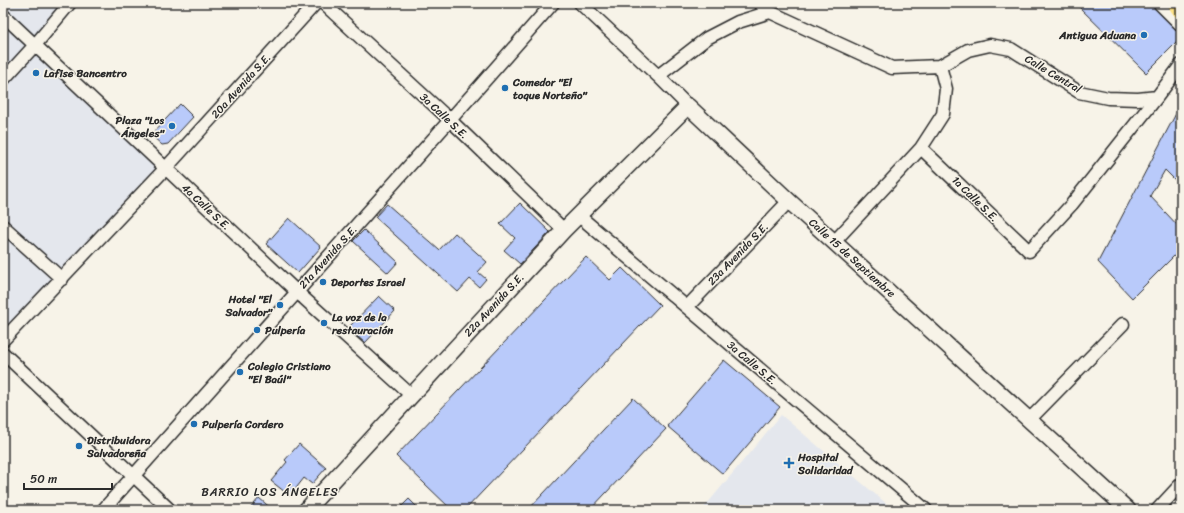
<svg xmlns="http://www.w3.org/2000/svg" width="1184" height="513" font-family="Sriracha,sans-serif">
	<rect width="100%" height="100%" fill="#f7f3e8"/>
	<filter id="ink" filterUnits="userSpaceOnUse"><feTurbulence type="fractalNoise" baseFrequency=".025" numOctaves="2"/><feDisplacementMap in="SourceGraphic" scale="8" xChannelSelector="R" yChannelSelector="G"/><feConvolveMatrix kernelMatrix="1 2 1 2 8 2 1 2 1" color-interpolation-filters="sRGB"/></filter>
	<g filter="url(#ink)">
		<path fill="#e4e7ed" d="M 3,3 L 70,3 L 35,45 L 165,169 L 3,344 Z
			M 781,415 L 894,510 L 702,510 Z"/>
		<path fill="#b9cafa" stroke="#2b2b2b" d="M 1075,3 L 1152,3 L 1155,9 L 1175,29 L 1181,32 L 1181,38 L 1146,73 Z
			M 180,104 L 193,117 L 168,144 L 162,145 L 151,135 Z
			M 1181,104 L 1181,186 L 1165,170 L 1150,196 L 1181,229 L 1181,249 L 1132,298 L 1098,262 Z
			M 520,203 L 550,232 L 520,264 L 504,250 L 515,238 L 500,224 Z
			M 387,204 L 439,250 L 455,233 L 487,262 L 478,272 L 486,279 L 479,287 L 470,279 L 458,292 L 375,217 Z
			M 289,218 L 321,247 L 298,273 L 266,244 Z
			M 364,230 L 398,262 L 388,273 L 353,241 Z
			M 586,257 L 610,280 L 622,268 L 660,305 L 465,510 L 452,510 L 396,456 Z
			M 379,296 L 395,311 L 365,343 L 348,328 Z
			M 724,360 L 780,407 L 723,474 L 667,426 Z
			M 633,398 L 666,429 L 590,510 L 528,510 Z
			M 299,444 L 326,468 L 312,484 L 304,478 L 290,496 L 271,481 L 287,462 L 285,460 Z
			M 259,498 L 273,510 L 249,510 Z
			M 409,499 L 420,510 L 398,510 Z"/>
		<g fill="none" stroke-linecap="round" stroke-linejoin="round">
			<g stroke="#2b2b2b" stroke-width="15">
				<path id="minor" d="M 323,3 L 450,120 L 564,230
					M 580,3 L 658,76 L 688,106
					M 760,3 L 770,12 L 892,68 L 940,66 L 968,50 L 990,45 L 1011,49 L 1079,92 L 1108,98 L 1138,99 L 1157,97 L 1181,65
					M 3,15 L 297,292 L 411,395
					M 658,76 L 707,38 L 738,22 L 770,12
					M 3,80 L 35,45 L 70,3
					M 921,148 L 1029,251 L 1072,204 L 1157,97
					M 578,215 L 926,510
					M 3,226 L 62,279
					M 834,242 L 921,148 L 943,114 L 946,89 L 940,66
					M 687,307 L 789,201
					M 3,340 L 165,169 L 316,3
					M 3,353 L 170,510
					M 1029,420 L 1123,324
					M 103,510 L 450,120 L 553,3
					M 1157,510 L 1181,484"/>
			</g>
			<g stroke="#2b2b2b" stroke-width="18">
				<path id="tertiary" d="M 1161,3 L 1181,23
					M 306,510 L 564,230 L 688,106 L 789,201 L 1128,510"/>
			</g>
			<g stroke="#2b2b2b" stroke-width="23">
				<path id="trunk" d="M 1178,3 L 1181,8"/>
			</g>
			<use href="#minor" stroke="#f7f3e8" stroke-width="12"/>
			<use href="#tertiary" stroke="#f7f3e8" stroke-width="15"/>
			<use href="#trunk" stroke="#fce080" stroke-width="20"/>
		</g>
	</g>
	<g fill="#1f6fb2" stroke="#f7f3e8" stroke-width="1.5">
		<circle cx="1144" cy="35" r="4"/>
		<circle cx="36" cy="73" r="4"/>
		<circle cx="505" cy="88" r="4"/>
		<circle cx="172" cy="126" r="4"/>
		<circle cx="323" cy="282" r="4"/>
		<circle cx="280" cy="305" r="4"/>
		<circle cx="324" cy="323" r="4"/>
		<circle cx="257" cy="330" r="4"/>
		<circle cx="240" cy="372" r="4"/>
		<circle cx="194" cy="424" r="4"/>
		<circle cx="79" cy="446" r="4"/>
		<path d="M787 457h4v4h4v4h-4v4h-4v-4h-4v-4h4z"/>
	</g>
	<g text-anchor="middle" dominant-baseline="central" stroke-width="3" stroke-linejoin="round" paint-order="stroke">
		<g font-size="11" font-weight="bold" fill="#2b2b2b" stroke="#f7f3e8" text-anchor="start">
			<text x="1136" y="35" text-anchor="end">Antigua Aduana</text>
			<text x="44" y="73">Lafise Bancentro</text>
			<text x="513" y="82">Comedor "El<tspan x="513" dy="13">toque Norteño"</tspan></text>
			<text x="164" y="120" text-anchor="end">Plaza "Los<tspan x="164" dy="13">Ángeles"</tspan></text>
			<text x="331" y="282">Deportes Israel</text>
			<text x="272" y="299" text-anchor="end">Hotel "El<tspan x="272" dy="13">Salvador"</tspan></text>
			<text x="332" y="317">La voz de la<tspan x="332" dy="13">restauración</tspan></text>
			<text x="265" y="330">Pulpería</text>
			<text x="248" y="366">Colegio Cristiano<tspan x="248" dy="13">"El Baúl"</tspan></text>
			<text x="202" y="424">Pulpería Cordero</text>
			<text x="87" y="440">Distribuidora<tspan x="87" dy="13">Salvadoreña</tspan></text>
			<text x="798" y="457">Hospital<tspan x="798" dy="13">Solidaridad</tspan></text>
		</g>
		<g font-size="11" fill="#2b2b2b" stroke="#f7f3e8">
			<text transform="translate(1053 74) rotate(31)">Calle Central</text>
			<text transform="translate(241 86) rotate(-48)">20a Avenida S.E.</text>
			<text transform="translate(444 116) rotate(43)">3a Calle S.E.</text>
			<text transform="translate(975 199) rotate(44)">1a Calle S.E.</text>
			<text transform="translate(206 207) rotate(43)">4a Calle S.E.</text>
			<text transform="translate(738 254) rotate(-46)">23a Avenida S.E.</text>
			<text transform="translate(328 257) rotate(-48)">21a Avenida S.E.</text>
			<text transform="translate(852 258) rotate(42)">Calle 15 de Septiembre</text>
			<text transform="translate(494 305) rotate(-47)">22a Avenida S.E.</text>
			<text transform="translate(752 363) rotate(40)">3a Calle S.E.</text>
		</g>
		<g font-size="12" letter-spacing="1" fill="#2b2b2b" stroke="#f7f3e8">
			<text x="270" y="492">BARRIO LOS ÁNGELES</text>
		</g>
	</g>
	<rect width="1184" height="513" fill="none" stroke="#f7f3e8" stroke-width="16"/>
	<rect x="8" y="8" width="1168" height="497" fill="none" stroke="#2b2b2b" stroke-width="1.5" filter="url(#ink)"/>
	<path d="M24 483v6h88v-6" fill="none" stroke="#2b2b2b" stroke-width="2"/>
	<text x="30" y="483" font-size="12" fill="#2b2b2b" stroke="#f7f3e8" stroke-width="3" paint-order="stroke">50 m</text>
</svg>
